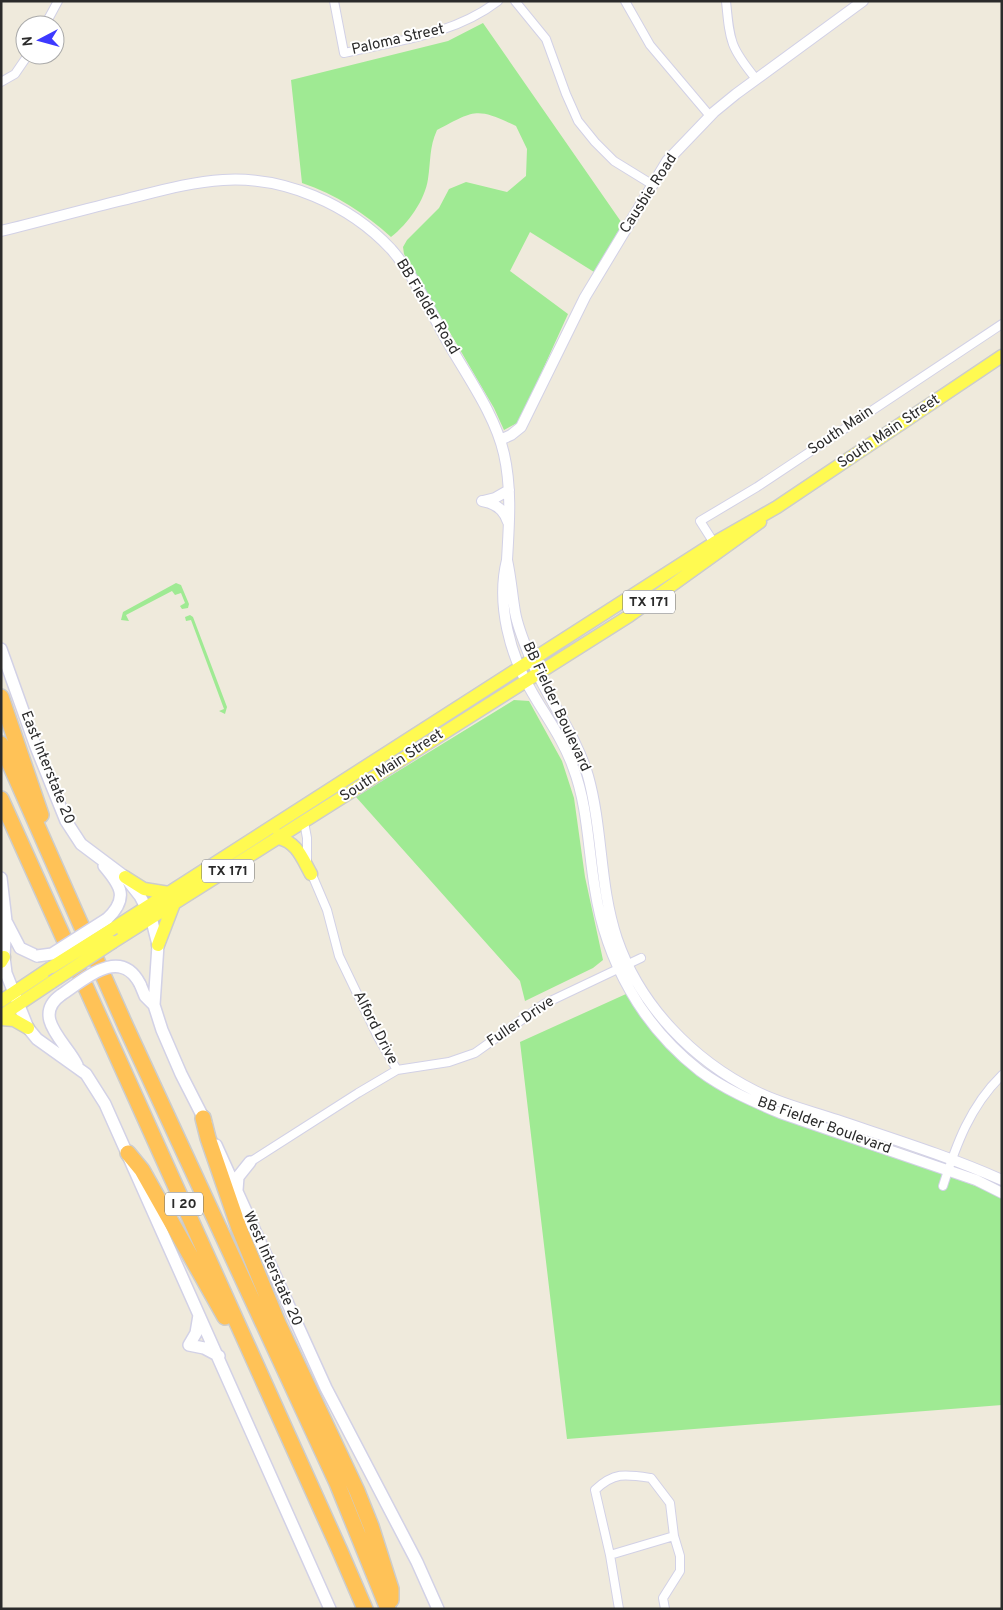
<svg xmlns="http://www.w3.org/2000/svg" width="1003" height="1610" font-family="Overpass,sans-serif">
	<rect width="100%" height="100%" fill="#efeadc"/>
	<path fill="#9fea93" d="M 483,23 L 624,226 L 594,272 L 530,232 L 510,271 L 568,314 L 519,422 L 504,430 L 494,408 L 404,254 L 403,247 L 407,240 L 439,208 L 449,189 L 466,182 L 507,192 L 526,176 L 527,149 L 516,126 C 476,107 475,110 437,130 C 429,148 431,160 428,179 C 425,200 408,224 391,237 C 366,214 335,194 302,183 L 291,80 L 448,41 Z
		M 176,583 L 181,585 L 189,604 L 188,608 L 182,609 L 180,606 L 185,603 L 181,593 L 175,595 L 172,591 L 126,615 L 129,621 L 121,620 L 123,612 Z
		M 190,615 L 193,617 L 227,707 L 225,714 L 219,711 L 224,709 L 191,620 L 186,621 L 185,617 Z
		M 514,700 L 529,701 L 562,761 L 574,798 L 585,877 L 603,960 L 593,968 L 525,1001 L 520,981 L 356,797 Z
		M 626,994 L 643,1018 L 721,1090 L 1002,1196 L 1002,1405 L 567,1439 L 520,1042 Z"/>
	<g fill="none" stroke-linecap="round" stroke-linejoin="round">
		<g stroke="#d2d1e6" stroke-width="10">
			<path id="minor" d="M 334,1 L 344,53 C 396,41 454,35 498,1
				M 515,1 L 546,39 L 566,94 L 578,121 L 595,142 L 614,161 L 653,185
				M 625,1 L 650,45 L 710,116
				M 726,1 C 730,42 730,47 756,79
				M 45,25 L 58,1
				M 1,82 L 15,74 L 28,55
				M 714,543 L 700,521 L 757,487 L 1002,324
				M 304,822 L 307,838 L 307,863 L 327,910 L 339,956 L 378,1037 L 397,1070
				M 250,1162 L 358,1093 L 397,1070 L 449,1062 L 475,1053 L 544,1004 L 641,958
				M 943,1186 C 956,1145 970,1106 1002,1075
				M 610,1555 L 674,1536
				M 619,1609 L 610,1555 L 595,1490 C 614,1472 625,1474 651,1478 L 670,1503 L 674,1536 L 680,1556 L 680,1571 L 663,1598 L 665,1609"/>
		</g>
		<g stroke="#d2d1e6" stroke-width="12">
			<path id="tertiary" d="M 1,231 C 42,221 82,210 123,200 C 156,192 189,182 223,180 C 284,176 349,204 391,249 C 414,275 429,309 446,339 C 466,375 495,414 504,454 C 512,489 509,525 507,560
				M 500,440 L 511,435 L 521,427 L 585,297 L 667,161 L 714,112 L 736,94 L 863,1
				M 482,501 C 495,503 504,509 508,522
				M 483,501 L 495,498 L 509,490
				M 1002,1180 C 948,1156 893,1139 837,1120 C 810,1111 780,1104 755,1091 C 693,1060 640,1006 617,939 C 599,886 603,829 588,776 C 576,735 549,701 532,662 C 526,647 518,629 515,612 C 512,595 511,578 507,560 C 496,604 510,656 533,694 C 547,718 564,741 573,767 C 588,806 588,848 595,889 C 606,961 642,1026 700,1071 C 724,1089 752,1101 780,1113 L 976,1180 L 1002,1193"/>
		</g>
		<g stroke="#d2d1e6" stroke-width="14">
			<path id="secondary" d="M 1,649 L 36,747 L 66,821 L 81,844 L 125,877 L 140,896 L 151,917 L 158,945 L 154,1005 L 162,1030 L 181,1074 L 206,1123
				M 104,866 C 121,886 129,898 107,919
				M 1,878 L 6,921 L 4,957 L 6,973 L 28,1028 L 37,1039 L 86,1074 L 105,1104 L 330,1609
				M 7,923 L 20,948 L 37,956
				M 140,984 L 145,996 L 154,1005
				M 61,995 C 30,1017 68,1044 77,1065
				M 216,1145 L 326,1388 L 417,1562 L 438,1609
				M 237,1190 L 238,1177 L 250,1162
				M 199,1315 L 196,1333 L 189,1345 L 204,1348 L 219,1356"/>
		</g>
		<g stroke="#ccc" stroke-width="15">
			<path id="primary" d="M 279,835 L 278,838 C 297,842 302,858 311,874
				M 125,877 L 144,889 L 169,893
				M 114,928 L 714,543 L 777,507 L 1002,356
				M 113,942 L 629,616 L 760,522
				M 158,945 L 173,906
				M 1,962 L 4,957
				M 1,1001 L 52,967
				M 1,1016 L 52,982
				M 1,1019 L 14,1020 L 28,1028"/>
		</g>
		<g stroke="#ccc" stroke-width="18">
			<path id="motorway" d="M 1,697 L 41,815
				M 1,744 L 126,1027 L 337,1483 L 388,1609
				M 1,799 L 340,1551 L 365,1609
				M 203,1118 L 208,1138 L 239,1228 L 278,1323 L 357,1491 L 371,1526 L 391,1589 L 391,1600
				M 128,1153 L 142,1170 L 225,1317"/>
		</g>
		<use href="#minor" stroke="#fff" stroke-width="8"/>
		<use href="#tertiary" stroke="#fff" stroke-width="10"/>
		<use href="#secondary" stroke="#fff" stroke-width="11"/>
		<use href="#primary" stroke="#fffa51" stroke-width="12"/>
		<use href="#motorway" stroke="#ffc257" stroke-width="15"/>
		<g stroke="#d2d1e6" stroke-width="14" stroke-linecap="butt">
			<path id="secondary-bridge" d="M 37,956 L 52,954 L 107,919
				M 61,995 C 85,979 120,946 140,984"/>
		</g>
		<g stroke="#ccc" stroke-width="15" stroke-linecap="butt">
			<path id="primary-bridge" d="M 52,967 L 114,928
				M 52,982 L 113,942"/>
		</g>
		<use href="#secondary-bridge" stroke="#fff" stroke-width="11"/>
		<use href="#primary-bridge" stroke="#fffa51" stroke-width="12"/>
	</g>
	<g text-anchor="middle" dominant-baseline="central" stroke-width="4" stroke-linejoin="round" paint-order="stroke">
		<g fill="#fff" stroke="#6b6b6b" stroke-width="1">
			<rect x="623" y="590.5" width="52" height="23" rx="4"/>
			<rect x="202" y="859.5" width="52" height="23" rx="4"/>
			<rect x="165" y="1192.5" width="38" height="23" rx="4"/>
		</g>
		<g font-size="14" font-weight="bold" fill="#2b2b2b">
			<text x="649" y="602">TX 171</text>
			<text x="228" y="871">TX 171</text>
			<text x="184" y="1204">I 20</text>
		</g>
		<g font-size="15" fill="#2b2b2b" stroke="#fff">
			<text transform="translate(398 40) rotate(-13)">Paloma Street</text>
			<text transform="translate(649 194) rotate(-57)">Causbie Road</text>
			<text transform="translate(427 307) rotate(59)">BB Fielder Road</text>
			<text transform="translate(841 431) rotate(-34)">South Main</text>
			<text transform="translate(889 432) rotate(-34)">South Main Street</text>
			<text transform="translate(556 707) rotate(65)">BB Fielder Boulevard</text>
			<text transform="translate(392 766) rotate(-33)">South Main Street</text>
			<text transform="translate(47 768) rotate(68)">East Interstate 20</text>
			<text transform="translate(521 1022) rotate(-34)">Fuller Drive</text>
			<text transform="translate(375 1028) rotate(63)">Alford Drive</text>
			<text transform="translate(824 1126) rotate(20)">BB Fielder Boulevard</text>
			<text transform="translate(272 1269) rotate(66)">West Interstate 20</text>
		</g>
	</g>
	<rect width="1003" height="1610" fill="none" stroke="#2b2b2b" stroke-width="5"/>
	<g transform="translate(40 40) rotate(264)"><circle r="24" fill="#ffffff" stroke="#aaaaaa"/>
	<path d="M0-4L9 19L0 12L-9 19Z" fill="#3d39ff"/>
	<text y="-8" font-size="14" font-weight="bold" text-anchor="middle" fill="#2b2b2b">N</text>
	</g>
</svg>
